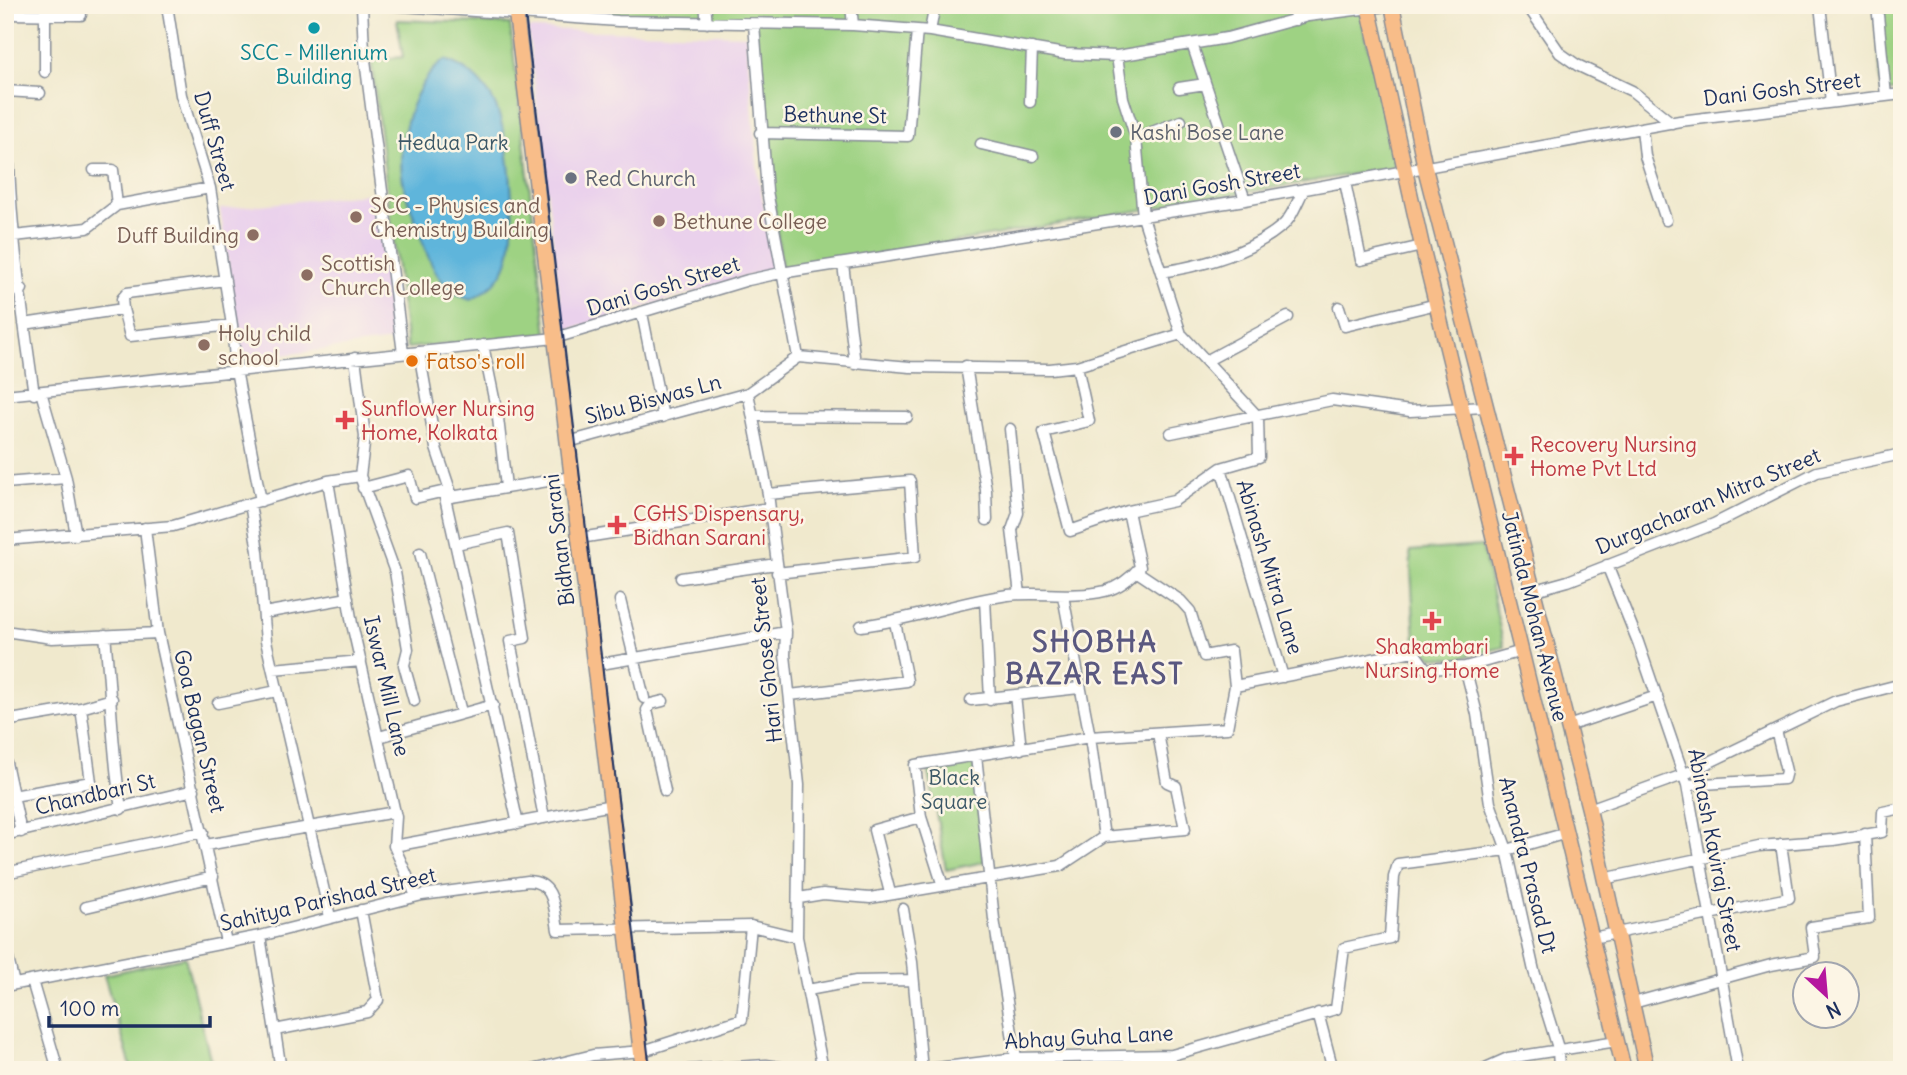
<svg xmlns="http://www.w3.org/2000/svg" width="1907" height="1075" font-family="Delius,sans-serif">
	<rect width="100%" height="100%" fill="#fcf5e5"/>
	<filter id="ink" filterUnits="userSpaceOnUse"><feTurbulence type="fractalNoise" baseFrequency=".0143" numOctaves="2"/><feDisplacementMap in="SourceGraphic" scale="14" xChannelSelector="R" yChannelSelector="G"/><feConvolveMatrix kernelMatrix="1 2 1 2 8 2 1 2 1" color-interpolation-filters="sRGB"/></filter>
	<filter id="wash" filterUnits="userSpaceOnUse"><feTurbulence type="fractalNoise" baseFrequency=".00686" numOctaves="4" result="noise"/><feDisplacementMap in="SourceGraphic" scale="28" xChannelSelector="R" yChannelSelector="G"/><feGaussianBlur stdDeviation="1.57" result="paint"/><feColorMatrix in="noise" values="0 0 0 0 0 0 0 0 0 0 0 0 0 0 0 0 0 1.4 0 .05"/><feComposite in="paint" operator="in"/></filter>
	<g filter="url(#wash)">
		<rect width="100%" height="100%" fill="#f0e9cd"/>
		<path fill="#ead1ec" d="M 528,29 L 746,35 L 758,174 L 774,268 L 564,331 Z
			M 376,193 L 392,341 L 242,360 L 220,209 Z"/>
		<path fill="#9ed283" stroke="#5c8070" stroke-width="2" d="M 515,5 L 1359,5 L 1395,167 L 782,271 L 752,22 L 516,13 Z
			M 1875,5 L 1902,5 L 1902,90 L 1882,92 Z
			M 397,20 L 510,24 L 547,334 L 407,348 L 371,60 L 403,57 Z
			M 1482,546 L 1504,647 L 1456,659 L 1432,657 L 1415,642 L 1410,551 Z
			M 973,759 L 984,862 L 946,870 L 928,767 Z
			M 185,957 L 213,1070 L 132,1070 L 104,975 Z"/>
		<path fill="#5eb5db" stroke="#3c729c" stroke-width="2" d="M 445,60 C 465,67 478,78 490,95 C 510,123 519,231 507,263 C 501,280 486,292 471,300 C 439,291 429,261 419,232 C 414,215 406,198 403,181 C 395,145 413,80 445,60 Z"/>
	</g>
	<g filter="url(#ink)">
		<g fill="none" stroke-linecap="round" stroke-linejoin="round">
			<g stroke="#868c96" stroke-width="13">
				<path id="minor" d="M 45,5 L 45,72
					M 167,5 L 181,95 L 210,188 L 232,325 L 236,370 L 261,501
					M 362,5 L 364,52 L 403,353
					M 387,5 L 618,21 L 853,25 L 930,31 L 1065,54 L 1117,56 L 1227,38 L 1308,16 L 1394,5
					M 705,5 L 707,23
					M 851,5 L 853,25
					M 1292,5 L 1296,20
					M 1527,5 L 1560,53 L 1577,65 L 1632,91 L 1672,123
					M 1820,5 L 1831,102
					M 1877,5 L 1886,96
					M 8,14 L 81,15
					M 754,24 L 767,191 L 798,357 L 748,393 L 768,494 L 786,632 L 785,655 L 799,785 L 797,937 L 823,1070
					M 930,31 L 935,5
					M 1192,44 L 1245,200
					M 1179,88 L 1205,84
					M 5,91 L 40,93
					M 1030,102 L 1032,48
					M 1642,129 L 1645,156 L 1666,220
					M 760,133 L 908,136 L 917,30
					M 1136,138 L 1181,121
					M 981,144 L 1033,156
					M 5,165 L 9,165 C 12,242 23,317 34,394
					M 94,170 L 113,170 L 117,205
					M 1345,182 L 1361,260 L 1422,246
					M 5,237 L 87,228 L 117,205 L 210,188
					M 843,264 L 855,364
					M 1161,272 C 1201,266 1250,253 1282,226 C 1292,218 1298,200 1304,189
					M 5,293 L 22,289
					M 1339,307 L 1345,326 L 1437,304
					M 123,309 L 122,299 L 127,293 L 225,280
					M 642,313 L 663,417
					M 24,324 L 123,309 L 130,336 L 232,325
					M 483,345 L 498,418 L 506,487
					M 419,352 L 436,448 L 450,490 L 445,498 L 518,824
					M 798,357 L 910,367 L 1050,369 L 1077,366 L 1181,334
					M 355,358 L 365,437 L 360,476 L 395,572 L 408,649 L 404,665 L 414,701
					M 1206,361 L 1288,317
					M 966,366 L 986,490 L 987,520
					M 1077,366 L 1089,421 L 1044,432 L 1070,531 L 1128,511 L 1174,501 L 1221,468 L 1259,457 L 1258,417 L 1181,334 L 1143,217 L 1136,138 L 1123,98 L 1117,56
					M 41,392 L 66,478 L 76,535
					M 5,395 L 555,338 L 748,280 L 781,273 L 1245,200 L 1680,121 L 1902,94
					M 753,416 L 907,417
					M 1010,429 L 1018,513 L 1012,530 L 1020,594
					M 1171,433 L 1332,400 L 1410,411 L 1485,407
					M 568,442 L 748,393
					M 1221,468 L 1283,677
					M 328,481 L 352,624 L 396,817 L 394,846 L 416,896
					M 5,483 L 66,478
					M 363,488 L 409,476 L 415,498 L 450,490
					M 768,494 L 910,481 L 915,557 L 777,573
					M 445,498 L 572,477
					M 250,504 L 258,551 L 266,641 L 330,917
					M 145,528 L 158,633 L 226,942
					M 580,538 L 769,508
					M 5,540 L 173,526 L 328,481 L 360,476
					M 456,544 L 508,533 L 525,638 L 510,641 L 544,818
					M 420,553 L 461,712
					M 1607,565 L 1638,642 L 1687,785 L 1738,1070
					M 1136,571 L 1181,601 L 1190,611 L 1204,656 L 1231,651 L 1235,686
					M 681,578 L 776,564
					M 1532,591 L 1568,581 L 1714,524 L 1817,472 L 1902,454
					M 1063,596 L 1090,737 L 1227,728 L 1235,686 L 1413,651 L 1426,669 L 1465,667 L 1522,651
					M 985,599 L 990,700
					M 620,600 L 644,698
					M 264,613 L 348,598
					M 861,626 C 911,620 958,602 1008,595 C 1040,591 1072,599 1105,591 C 1120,587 1130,579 1140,567 L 1128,511
					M 5,631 L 52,638 L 158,633
					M 105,635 C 111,693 112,751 121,809
					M 595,665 L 786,632
					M 1465,667 L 1477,714 L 1490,803 L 1507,850 L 1534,971 L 1558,1048 L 1559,1070
					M 273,669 L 361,661
					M 790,695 L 907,681 L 895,622
					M 1015,695 L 1021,749
					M 971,700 L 1079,688
					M 663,701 L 651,704 L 647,710 L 665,791
					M 218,703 L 277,691
					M 81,708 L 112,699
					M 5,721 L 81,708 L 91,782 L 13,796
					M 1568,726 L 1657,696
					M 379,737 L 493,705
					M 976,756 L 994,919 L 1016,1058
					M 5,758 L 21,832
					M 1687,785 L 1784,779 L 1786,771 L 1776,730
					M 1589,809 L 1683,775 L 1836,701 L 1902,684
					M 5,835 L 194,790
					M 206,845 L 395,812
					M 394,846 L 612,805
					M 5,873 L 203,832
					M 1603,879 L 1759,846 L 1833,840 L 1882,832 L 1883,812 L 1902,808
					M 942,883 L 921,817 L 915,765 L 1090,737 L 1104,837
					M 890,893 L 874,830 L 921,817
					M 799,898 L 823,894 L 870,898 L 1060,866 L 1104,837 L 1185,829 L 1176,786 L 1167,782 L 1158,733
					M 86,907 L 213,877
					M 903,909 L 912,962 L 922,1070 L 1016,1058 L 1172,1055 L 1336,1009 L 1344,948 L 1390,938 L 1394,877 L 1398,864 L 1507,850 L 1567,833
					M 260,936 L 281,1070
					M 1592,938 L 1789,898 L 1781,844
					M 5,946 L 14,984
					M 32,981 L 58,1070
					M 5,986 L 260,936 L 422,895 L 528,881 C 555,882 554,908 558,930 L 751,926 L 797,937
					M 808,990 L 856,981 L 913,980
					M 1633,1003 L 1771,965 L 1815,957 L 1811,927 L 1869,918 L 1865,834
					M 1318,1013 L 1333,1070
					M 275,1030 L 367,1012 L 378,1000 L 361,910
					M 532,1070 L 593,1055 L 643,1051 L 742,1019 L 751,926
					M 688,1070 L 766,1065 L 798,1070
					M 1481,1070 L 1508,1058 L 1617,1041"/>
			</g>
			<g stroke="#868c96" stroke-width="17">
				<path id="major" d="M 515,5 L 643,1070
					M 1368,5 L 1422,246 L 1624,1070
					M 1392,5 L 1425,168 L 1589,809 L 1647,1070"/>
			</g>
			<use href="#minor" stroke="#fff" stroke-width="10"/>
			<use href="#major" stroke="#f8bd89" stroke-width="14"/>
			<path stroke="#1b2f5e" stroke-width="2" d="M 524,5 L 650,1070"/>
		</g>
	</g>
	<circle fill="#0f9aa8" stroke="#fcf5e5" stroke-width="2.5" cx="314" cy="28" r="7"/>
	<g fill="#6b7280" stroke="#fcf5e5" stroke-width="2.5">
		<circle cx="1116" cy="132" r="7"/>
		<circle cx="571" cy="178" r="7"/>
	</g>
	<g fill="#8d6e63" stroke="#fcf5e5" stroke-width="2.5">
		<circle cx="356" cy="217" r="7"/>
		<circle cx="659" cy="221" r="7"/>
		<circle cx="253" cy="235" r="7"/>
		<circle cx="307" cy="275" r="7"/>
		<circle cx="204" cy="345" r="7"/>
	</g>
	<circle fill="#e8710a" stroke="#fcf5e5" stroke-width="2.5" cx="412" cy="361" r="7"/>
	<g fill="#e0444e" stroke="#fcf5e5" stroke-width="2.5">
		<path d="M341.5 409.5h7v7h7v7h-7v7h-7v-7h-7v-7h7z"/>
		<path d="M1510.5 445.5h7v7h7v7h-7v7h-7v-7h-7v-7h7z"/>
		<path d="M613.5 514.5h7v7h7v7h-7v7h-7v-7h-7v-7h7z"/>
		<path d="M1428.5 610.5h7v7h7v7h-7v7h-7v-7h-7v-7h7z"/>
	</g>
	<g text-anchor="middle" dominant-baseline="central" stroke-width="5" stroke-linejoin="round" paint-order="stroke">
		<g font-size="21" fill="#0d838f" stroke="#fcf5e5">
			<text x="314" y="52">SCC - Millenium<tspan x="314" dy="24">Building</tspan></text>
		</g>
		<g font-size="21" fill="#1b2f5e" stroke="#fcf5e5">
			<text transform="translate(1782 89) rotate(-7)">Dani Gosh Street</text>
			<text transform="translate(835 115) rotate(1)">Bethune St</text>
			<text transform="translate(215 141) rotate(74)">Duff Street</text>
			<text transform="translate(1222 184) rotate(-10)">Dani Gosh Street</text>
			<text transform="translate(663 286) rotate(-17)">Dani Gosh Street</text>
			<text transform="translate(653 399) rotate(-15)">Sibu Biswas Ln</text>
			<text transform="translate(1708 501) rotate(-23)">Durgacharan Mitra Street</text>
			<text transform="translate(559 540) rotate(-97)">Bidhan Sarani</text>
			<text transform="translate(1270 567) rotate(73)">Abinash Mitra Lane</text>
			<text transform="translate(1535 616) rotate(76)">Jatinda Mohan Avenue</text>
			<text transform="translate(766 660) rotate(-96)">Hari Ghose Street</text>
			<text transform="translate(387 686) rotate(77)">Iswar Mill Lane</text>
			<text transform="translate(200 731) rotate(77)">Goa Bagan Street</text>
			<text transform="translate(95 794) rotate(-13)">Chandbari St</text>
			<text transform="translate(1715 850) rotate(79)">Abinash Kaviraj Street</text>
			<text transform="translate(1528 865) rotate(76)">Anandra Prasad Dt</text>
			<text transform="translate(328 899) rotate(-13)">Sahitya Parishad Street</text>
			<text transform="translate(1089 1037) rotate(-3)">Abhay Guha Lane</text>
		</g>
		<g font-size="21" fill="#5b616d" stroke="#fcf5e5" text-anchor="start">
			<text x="1130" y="132">Kashi Bose Lane</text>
			<text x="585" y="178">Red Church</text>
		</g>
		<g font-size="21" fill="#3c5867" stroke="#fcf5e5">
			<text x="453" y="142">Hedua Park</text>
			<text x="954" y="777">Black<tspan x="954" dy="24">Square</tspan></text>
		</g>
		<g font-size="21" fill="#785e54" stroke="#fcf5e5" text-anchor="start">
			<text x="370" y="205">SCC - Physics and<tspan x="370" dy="24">Chemistry Building</tspan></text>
			<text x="673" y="221">Bethune College</text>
			<text x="239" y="235" text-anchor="end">Duff Building</text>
			<text x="321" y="263">Scottish<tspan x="321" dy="24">Church College</tspan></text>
			<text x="218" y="333">Holy child<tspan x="218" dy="24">school</tspan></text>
		</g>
		<g font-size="21" fill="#c56008" stroke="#fcf5e5" text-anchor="start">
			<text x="426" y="361">Fatso's roll</text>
		</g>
		<g font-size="21" fill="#be3a42" stroke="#fcf5e5" text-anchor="start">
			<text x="361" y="408">Sunflower Nursing<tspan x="361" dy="24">Home, Kolkata</tspan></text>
			<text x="1530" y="444">Recovery Nursing<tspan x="1530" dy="24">Home Pvt Ltd</tspan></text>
			<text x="633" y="513">CGHS Dispensary,<tspan x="633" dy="24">Bidhan Sarani</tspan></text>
			<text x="1432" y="646" text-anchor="middle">Shakambari<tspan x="1432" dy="24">Nursing Home</tspan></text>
		</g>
		<g font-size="28" font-weight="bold" letter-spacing="2" fill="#5a5880" stroke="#fcf5e5">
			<text x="1095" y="642">SHOBHA<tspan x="1095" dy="32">BAZAR EAST</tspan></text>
		</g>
	</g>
	<rect width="1907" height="1075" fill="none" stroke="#fcf5e5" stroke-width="28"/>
	<g transform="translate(1826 995) rotate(154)"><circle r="33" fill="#fcf5e5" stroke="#a2a6af" stroke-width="2"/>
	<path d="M0-5L12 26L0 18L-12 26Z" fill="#b5179e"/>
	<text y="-10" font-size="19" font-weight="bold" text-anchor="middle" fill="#1b2f5e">N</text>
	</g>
	<path d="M49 1016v10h161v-10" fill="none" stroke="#1b2f5e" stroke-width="3.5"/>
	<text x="60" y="1016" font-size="21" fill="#1b2f5e" stroke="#fcf5e5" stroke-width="5" paint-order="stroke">100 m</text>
</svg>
